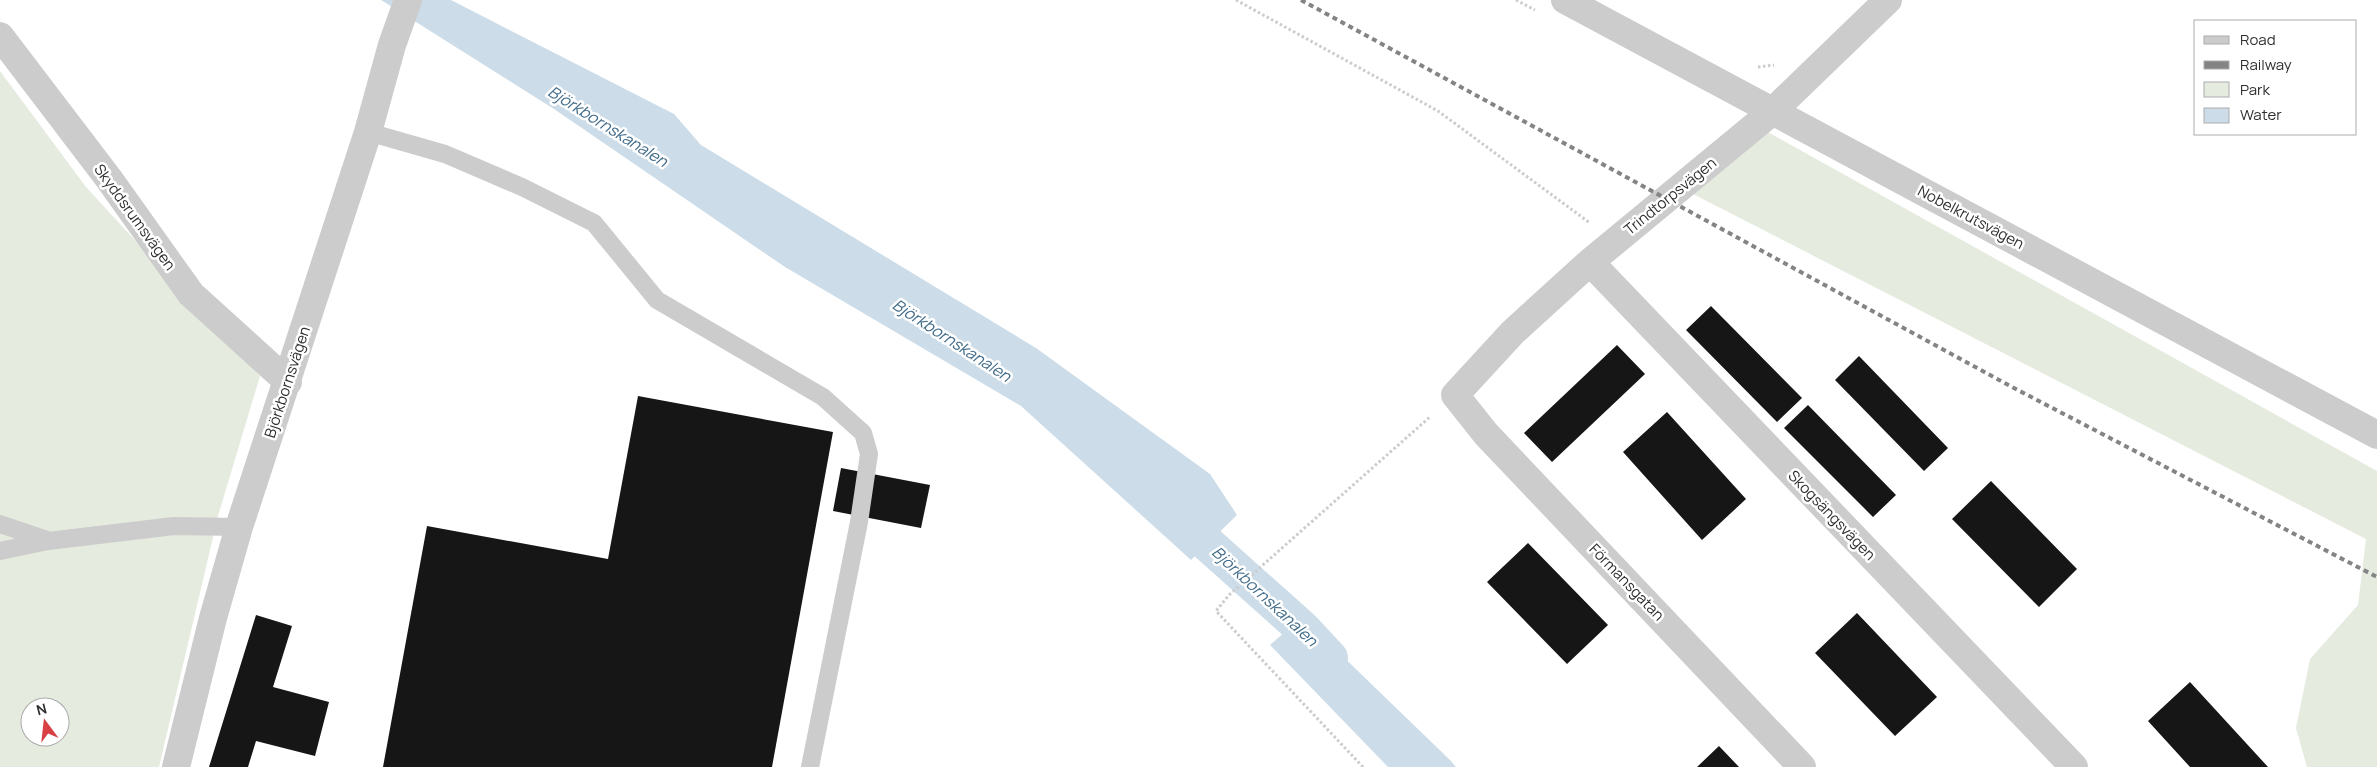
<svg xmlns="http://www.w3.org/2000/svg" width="2377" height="767" font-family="Manrope,sans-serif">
	<rect width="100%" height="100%" fill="#fff"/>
	<path fill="#e5ebde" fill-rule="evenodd" d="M 0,71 L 86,187 L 260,376 L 218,516 L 159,767 L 0,767 ZM 30,707 L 60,707 L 60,737 L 30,737 Z
		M 1764,130 L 2377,471 L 2377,767 L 2307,767 L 2296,728 L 2310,659 L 2358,605 L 2366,539 L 1693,194 Z"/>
	<path fill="#ccdde9" d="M 381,0 L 451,0 L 674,114 L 701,145 L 1036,348 L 1210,474 L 1237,515 L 1191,560 L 1021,406 L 785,267 L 554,109 Z
		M 1302,617 L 1450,760 L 1456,767 L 1388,767 L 1270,645 Z"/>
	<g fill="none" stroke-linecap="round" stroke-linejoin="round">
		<path stroke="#ccdde9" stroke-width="36" d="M 1171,511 L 1303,629 L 1330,658"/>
	</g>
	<path fill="#161616" d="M 1711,306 L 1802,398 L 1777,422 L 1686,330 Z
		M 1617,345 L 1645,374 L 1552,462 L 1524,433 Z
		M 1859,356 L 1948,448 L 1924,471 L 1835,380 Z
		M 638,396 L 833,432 L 772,767 L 383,767 L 427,526 L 608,559 Z
		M 1808,405 L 1896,495 L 1873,517 L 1784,428 Z
		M 1667,412 L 1746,499 L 1702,540 L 1623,452 Z
		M 841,468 L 930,485 L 921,528 L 833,511 Z
		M 1991,481 L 2077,569 L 2039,607 L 1952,519 Z
		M 1528,543 L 1608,625 L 1567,664 L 1487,582 Z
		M 1857,613 L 1937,697 L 1895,736 L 1815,653 Z
		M 256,615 L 292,626 L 273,687 L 329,702 L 315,756 L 256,741 L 248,767 L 209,767 Z
		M 2190,682 L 2268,767 L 2190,767 L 2148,721 Z
		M 1719,746 L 1739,767 L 1697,767 Z"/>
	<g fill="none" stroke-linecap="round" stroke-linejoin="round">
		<path stroke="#ccc" stroke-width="3" stroke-dasharray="2.5 2.5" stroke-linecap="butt" d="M 1236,0 L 1438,111 L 1590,223
			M 1516,0 L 1535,10
			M 1758,67 L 1774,65
			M 1363,767 L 1216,611 L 1229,595 L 1431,416"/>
		<path stroke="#ccc" stroke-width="18" d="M 368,132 L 445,154 L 522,187 L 594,223 L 657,300 L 823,397 L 863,433 L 869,454 L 859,522 L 810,767
			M 0,524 L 47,540
			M 0,551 L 48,541 L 174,526 L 239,527"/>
		<path stroke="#ccc" stroke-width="28" d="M 1565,0 L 2377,435
			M 0,36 L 109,179 L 191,294 L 288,382
			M 1590,262 L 2074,767
			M 176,767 L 213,618 L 239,527 L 368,132 L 392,45 L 408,0
			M 1802,767 L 1486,434 L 1455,395 L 1513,332 L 1590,262 L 1773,111 L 1888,0"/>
		<path stroke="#848484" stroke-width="4" stroke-dasharray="5 4" stroke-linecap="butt" d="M 1301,0 L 2012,387 L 2377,577"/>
	</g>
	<g text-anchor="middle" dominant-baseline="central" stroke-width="5" stroke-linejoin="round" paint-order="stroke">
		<g font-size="15" fill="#2f2f2f" stroke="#fff">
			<text transform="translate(1670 196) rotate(-39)">Trindtorpsvägen</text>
			<text transform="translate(135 217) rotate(54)">Skyddsrumsvägen</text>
			<text transform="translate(1971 217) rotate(28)">Nobelkrutsvägen</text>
			<text transform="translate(287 382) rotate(-72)">Björkbornsvägen</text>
			<text transform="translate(1832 515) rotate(46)">Skogsängsvägen</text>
			<text transform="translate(1627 582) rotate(46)">Förmansgatan</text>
		</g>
		<g font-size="16" font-style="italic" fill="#436d8b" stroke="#fff">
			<text transform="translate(608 126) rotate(32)">Björkbornskanalen</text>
			<text transform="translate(952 340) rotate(33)">Björkbornskanalen</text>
			<text transform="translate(1265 596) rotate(43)">Björkbornskanalen</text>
		</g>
	</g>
	<rect x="2194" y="20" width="162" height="115" fill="#ffffff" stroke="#acacac"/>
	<rect x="2204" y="36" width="25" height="8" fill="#cccccc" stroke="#acacac"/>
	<text x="2240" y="45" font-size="15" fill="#2f2f2f">Road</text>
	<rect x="2204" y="61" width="25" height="8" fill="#848484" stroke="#acacac"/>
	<text x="2240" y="70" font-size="15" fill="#2f2f2f">Railway</text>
	<rect x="2204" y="82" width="25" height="15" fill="#e5ebde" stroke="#acacac"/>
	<text x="2240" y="95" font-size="15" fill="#2f2f2f">Park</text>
	<rect x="2204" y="108" width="25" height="15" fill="#ccdde9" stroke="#acacac"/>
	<text x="2240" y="120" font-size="15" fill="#2f2f2f">Water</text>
	<g transform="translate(45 722) rotate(345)"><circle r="24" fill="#ffffff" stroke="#acacac"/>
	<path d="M0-4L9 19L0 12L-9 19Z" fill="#d84046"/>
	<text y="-8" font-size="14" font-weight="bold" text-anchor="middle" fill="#2f2f2f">N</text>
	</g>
</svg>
